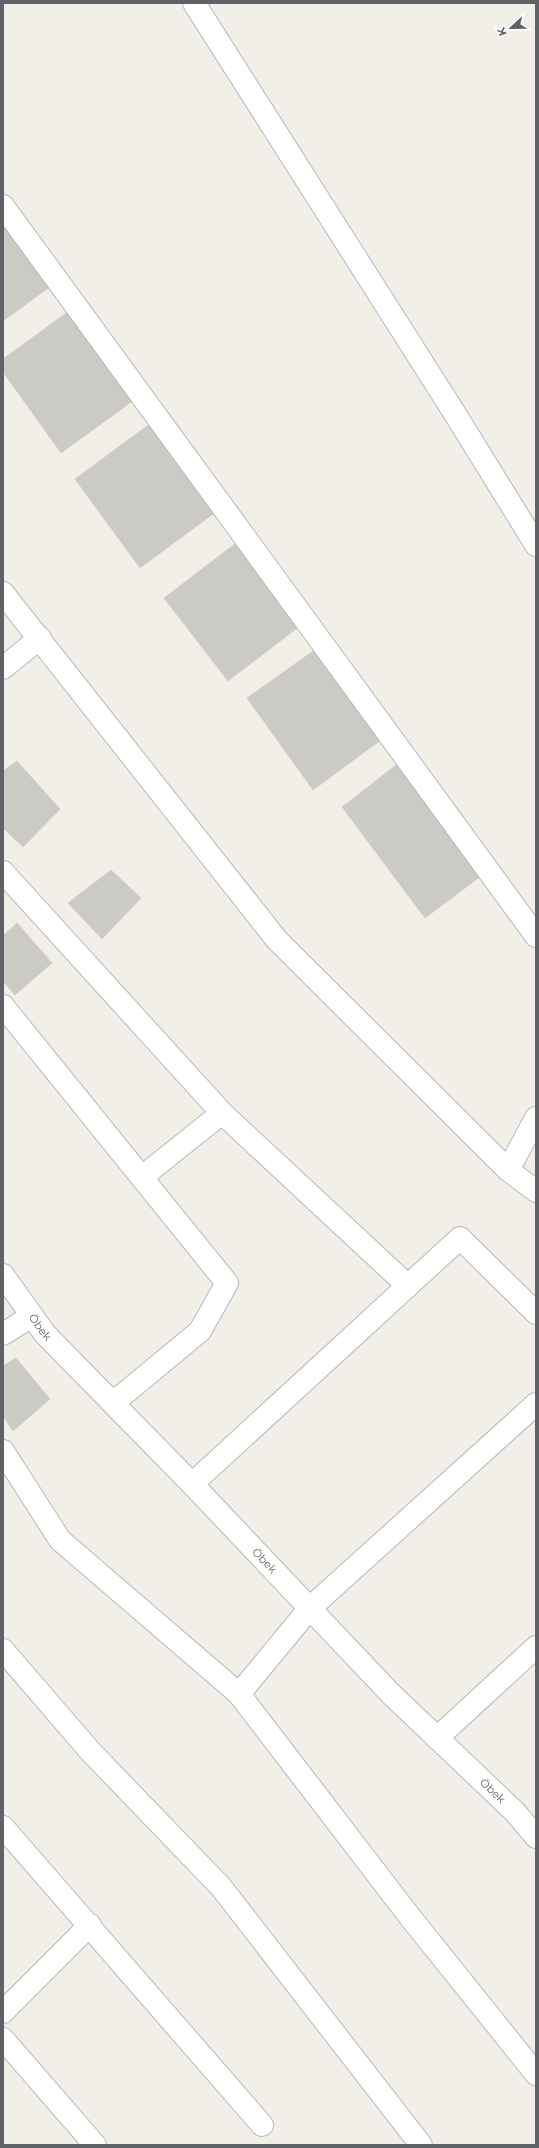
<svg xmlns="http://www.w3.org/2000/svg" width="539" height="2148" font-family="Montserrat,sans-serif">
	<rect width="100%" height="100%" fill="#f1efe8"/>
	<path fill="#cccac5" stroke="#d6d1c6" d="M 3,222 L 51,286 L 3,321 Z
		M 69,311 L 134,400 L 61,453 L 3,372 L 3,359 Z
		M 151,423 L 217,511 L 140,568 L 75,479 Z
		M 236,543 L 300,626 L 228,681 L 164,598 Z
		M 320,646 L 385,737 L 313,790 L 247,698 Z
		M 17,761 L 60,809 L 23,847 L 3,828 L 3,771 Z
		M 400,762 L 485,873 L 425,918 L 342,807 Z
		M 111,870 L 141,898 L 102,939 L 68,903 Z
		M 17,923 L 52,963 L 15,995 L 3,981 L 3,936 Z
		M 16,1358 L 50,1399 L 13,1431 L 3,1416 L 3,1366 Z"/>
	<g fill="none" stroke-linecap="round" stroke-linejoin="round">
		<g stroke="#b5b8bc" stroke-width="24">
			<g id="street">
				<path d="M 194,3 L 457,417 L 536,545"/>
				<path d="M 3,206 L 536,936"/>
				<path d="M 3,593 L 277,940 L 508,1170 L 536,1191"/>
				<path d="M 3,668 L 40,638"/>
				<path d="M 3,872 L 222,1113 L 142,1177"/>
				<path d="M 3,1006 L 227,1283 L 200,1331 L 113,1403"/>
				<path d="M 222,1113 L 408,1286"/>
				<path d="M 508,1170 L 536,1118"/>
				<path id="s1" d="M 3,1275 L 45,1334 L 192,1484 L 391,1694 L 515,1812 L 536,1837"/>
				<path d="M 3,1334 L 32,1316"/>
				<path d="M 3,1451 L 60,1540 L 239,1694 L 410,1917 L 536,2074"/>
				<path d="M 192,1484 L 460,1238 L 536,1313"/>
				<path d="M 3,1650 L 90,1751 L 221,1887 L 421,2145"/>
				<path d="M 239,1694 L 310,1608 L 536,1404"/>
				<path d="M 437,1738 L 536,1647"/>
				<path d="M 3,1827 L 262,2125"/>
				<path d="M 3,2012 L 90,1925"/>
				<path d="M 3,2039 L 95,2145"/>
			</g>
		</g>
		<use href="#street" stroke="#fff" stroke-width="22"/>
	</g>
	<g text-anchor="middle" dominant-baseline="central" stroke-width="4" stroke-linejoin="round" paint-order="stroke">
		<g font-size="11" fill="#5f6368" stroke="#fff">
			<text stroke="none"><textPath href="#s1" startOffset="64">Öbek</textPath></text>
			<text stroke="none"><textPath href="#s1" startOffset="388">Öbek</textPath></text>
			<text stroke="none"><textPath href="#s1" startOffset="712">Öbek</textPath></text>
		</g>
	</g>
	<rect width="539" height="2148" fill="none" stroke="#5f6368" stroke-width="8"/>
	<g transform="translate(511 28) rotate(248)" stroke="#ffffff" stroke-width="3" paint-order="stroke">
	<path d="M0-3L7 15L0 10L-7 15Z" fill="#5f6368"/>
	<text y="-6" font-size="11" font-weight="bold" text-anchor="middle" fill="#5f6368">K</text>
	</g>
</svg>
